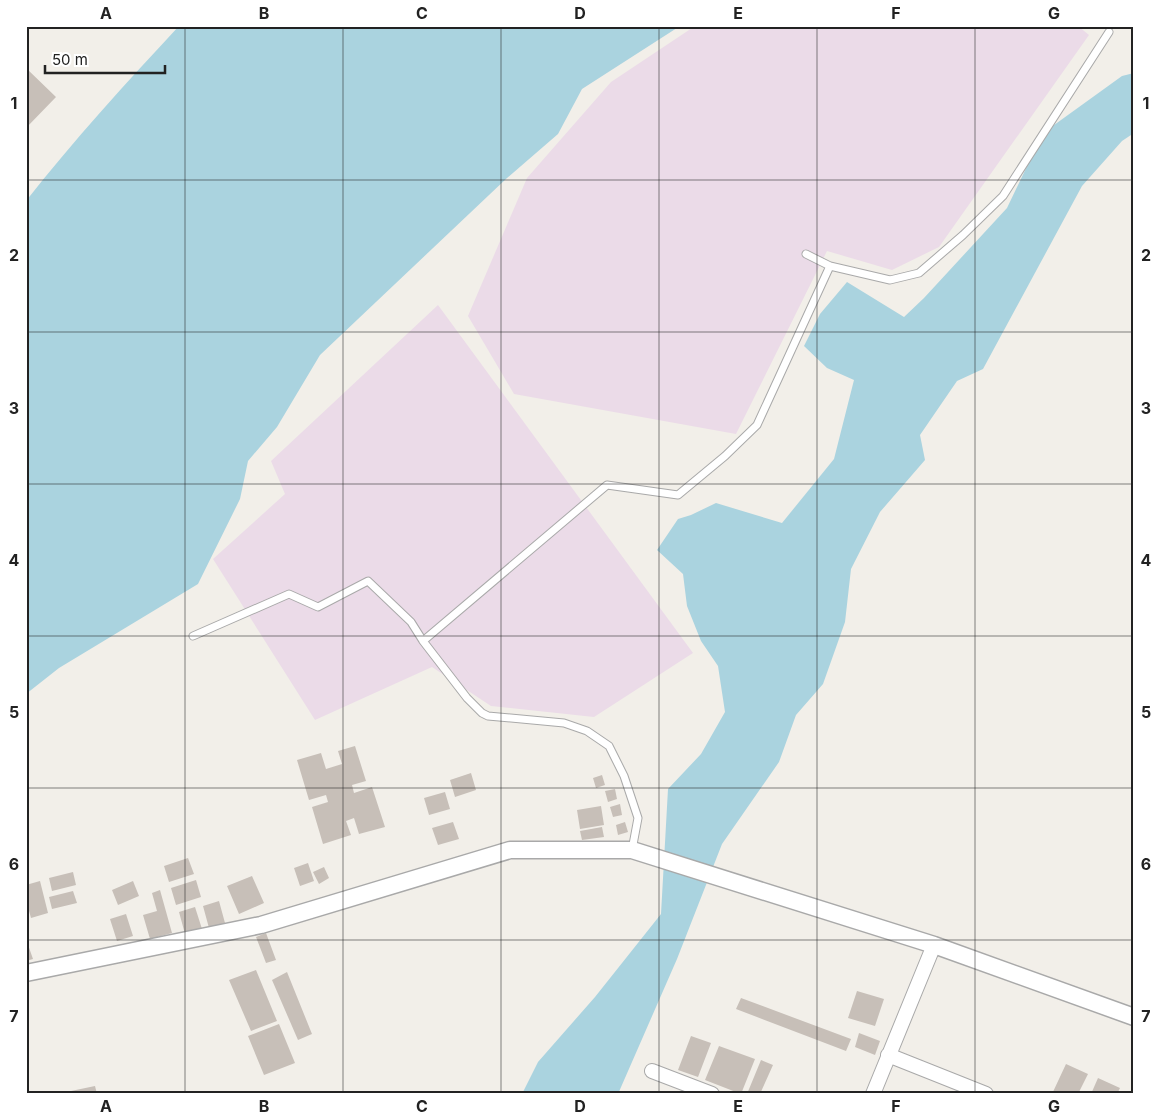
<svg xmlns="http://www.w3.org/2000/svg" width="1160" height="1120" font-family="Inter,sans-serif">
	<rect width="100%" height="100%" fill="#f2efe9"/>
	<path fill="#ebdbe8" d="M 695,26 L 1078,26 L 1089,35 L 939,247 L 892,270 L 827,251 L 736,434 L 514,394 L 468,316 L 527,178 L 611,82 Z
		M 438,305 L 693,653 L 594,717 L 491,706 L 432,667 L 315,720 L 213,559 L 285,494 L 271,461 Z"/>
	<path fill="#aad3df" d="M 179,26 L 680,26 L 582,89 L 558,134 L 507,178 L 320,355 L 277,427 L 248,461 L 240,499 L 198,584 L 59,668 L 26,694 L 26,201 C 74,140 126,83 179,26 Z
		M 1134,73 L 1134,133 L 1122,141 L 1082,186 L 983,369 L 957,381 L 920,435 L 925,460 L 880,512 L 851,569 L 845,622 L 823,684 L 796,715 L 779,762 L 722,844 L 677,959 L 618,1094 L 522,1094 L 538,1062 L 595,997 L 661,914 L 668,789 L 701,754 L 725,712 L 718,666 L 701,641 L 687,606 L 683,574 L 657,550 L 678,519 L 691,515 L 716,503 L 782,523 L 834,459 L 854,380 L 827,368 L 804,346 L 820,314 L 847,282 L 904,317 L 924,298 L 1007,208 L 1043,133 L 1122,76 Z"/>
	<path fill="#c7bfb8" d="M 26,68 L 56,97 L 26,128 Z
		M 355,746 L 366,781 L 352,785 L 354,793 L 372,787 L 385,827 L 359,834 L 354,818 L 346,821 L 351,835 L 323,844 L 312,807 L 328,802 L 326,795 L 309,800 L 297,760 L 321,753 L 326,769 L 342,764 L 338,751 Z
		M 471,773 L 476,790 L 455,797 L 450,780 Z
		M 602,775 L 605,785 L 596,788 L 593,778 Z
		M 615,789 L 617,799 L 608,802 L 605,791 Z
		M 445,792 L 450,809 L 429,815 L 424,798 Z
		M 620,804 L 622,815 L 613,817 L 610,807 Z
		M 601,806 L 604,825 L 580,829 L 577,810 Z
		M 453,822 L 459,839 L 438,845 L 432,828 Z
		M 625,822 L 628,832 L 618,835 L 616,825 Z
		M 602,827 L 604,837 L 582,840 L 580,831 Z
		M 188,858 L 194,874 L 169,882 L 164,866 Z
		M 308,863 L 314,881 L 300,886 L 294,868 Z
		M 324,867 L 329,878 L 319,884 L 313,872 Z
		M 73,872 L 76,885 L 52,891 L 49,878 Z
		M 252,876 L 264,903 L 239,914 L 227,886 Z
		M 196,880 L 201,897 L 176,905 L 171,888 Z
		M 40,881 L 48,913 L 31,918 L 26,900 L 26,885 Z
		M 133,881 L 139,896 L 118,905 L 112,890 Z
		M 160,890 L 172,933 L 150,939 L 143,915 L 157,911 L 152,893 Z
		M 73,891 L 77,903 L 52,909 L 49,897 Z
		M 219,901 L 225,923 L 209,928 L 203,906 Z
		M 195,907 L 202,929 L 185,934 L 179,912 Z
		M 126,914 L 133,936 L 117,941 L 110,919 Z
		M 266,933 L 276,960 L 266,963 L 256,937 Z
		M 26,939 L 33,959 L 26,961 Z
		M 256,970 L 277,1021 L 251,1031 L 229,980 Z
		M 287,972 L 312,1034 L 298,1040 L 272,980 Z
		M 857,991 L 884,999 L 875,1026 L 848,1018 Z
		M 741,998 L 851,1039 L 846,1051 L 736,1009 Z
		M 279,1024 L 295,1063 L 264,1075 L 248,1036 Z
		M 859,1033 L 880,1041 L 875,1055 L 855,1047 Z
		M 691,1036 L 711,1043 L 698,1077 L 678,1070 Z
		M 719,1046 L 755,1059 L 741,1094 L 705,1080 Z
		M 761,1060 L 773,1065 L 760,1094 L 747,1094 Z
		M 1066,1064 L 1088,1074 L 1078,1094 L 1052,1094 Z
		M 1098,1078 L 1120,1088 L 1117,1094 L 1091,1094 Z
		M 95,1086 L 97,1094 L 72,1094 L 71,1091 Z"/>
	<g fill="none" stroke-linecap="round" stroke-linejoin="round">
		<g stroke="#a9a9a9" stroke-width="9">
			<path id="service" d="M 806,254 L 830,266
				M 193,636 L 289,594 L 318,607 L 368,581 L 411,622 L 423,641 L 467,698 L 482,713 L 488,716 L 564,723 L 587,731 L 609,746 L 624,776 L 638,818 L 632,850
				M 423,641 L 607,485 L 678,495 L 725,456 L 757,425 L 830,266 L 890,280 L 919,273 L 963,235 L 1003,196 L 1109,32"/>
		</g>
		<g stroke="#a9a9a9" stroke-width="16">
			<path id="minor" d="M 888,1055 L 986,1094
				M 652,1071 L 712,1094
				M 873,1094 L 934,945"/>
		</g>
		<g stroke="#a9a9a9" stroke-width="19">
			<path id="tertiary" d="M 26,973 L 261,925 L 510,850 L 632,850 L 934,945 L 1134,1017"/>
		</g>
		<use href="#service" stroke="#fff" stroke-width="7"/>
		<use href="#minor" stroke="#fff" stroke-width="14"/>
		<use href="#tertiary" stroke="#fff" stroke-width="16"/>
	</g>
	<path fill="none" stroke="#222" stroke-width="1" stroke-opacity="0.55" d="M 185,26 L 185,1094M 343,26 L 343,1094M 501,26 L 501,1094M 659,26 L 659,1094M 817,26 L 817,1094M 975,26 L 975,1094M 26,180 L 1134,180M 26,332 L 1134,332M 26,484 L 1134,484M 26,636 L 1134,636M 26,788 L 1134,788M 26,940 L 1134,940"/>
	<rect width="1160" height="1120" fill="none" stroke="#ffffff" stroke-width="55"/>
	<path d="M45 65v8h120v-8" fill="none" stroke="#222222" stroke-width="2.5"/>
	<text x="52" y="65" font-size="15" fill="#222222" stroke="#ffffff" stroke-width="4" paint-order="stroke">50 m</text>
	<rect x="28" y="28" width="1104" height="1064" fill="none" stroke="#222" stroke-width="2"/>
	<g font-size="16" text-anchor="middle" font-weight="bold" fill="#222">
		<text x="106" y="19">A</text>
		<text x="264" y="19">B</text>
		<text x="422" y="19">C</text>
		<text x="580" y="19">D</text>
		<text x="738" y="19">E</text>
		<text x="896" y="19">F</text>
		<text x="1054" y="19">G</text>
		<text x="14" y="109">1</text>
		<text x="1146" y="109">1</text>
		<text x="14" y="261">2</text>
		<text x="1146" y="261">2</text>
		<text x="14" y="414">3</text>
		<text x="1146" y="414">3</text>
		<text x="14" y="566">4</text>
		<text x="1146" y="566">4</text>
		<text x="14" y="718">5</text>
		<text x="1146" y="718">5</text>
		<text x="14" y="870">6</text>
		<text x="1146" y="870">6</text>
		<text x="14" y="1022">7</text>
		<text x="1146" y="1022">7</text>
		<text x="106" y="1112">A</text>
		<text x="264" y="1112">B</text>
		<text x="422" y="1112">C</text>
		<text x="580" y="1112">D</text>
		<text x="738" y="1112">E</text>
		<text x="896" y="1112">F</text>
		<text x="1054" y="1112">G</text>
	</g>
</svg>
